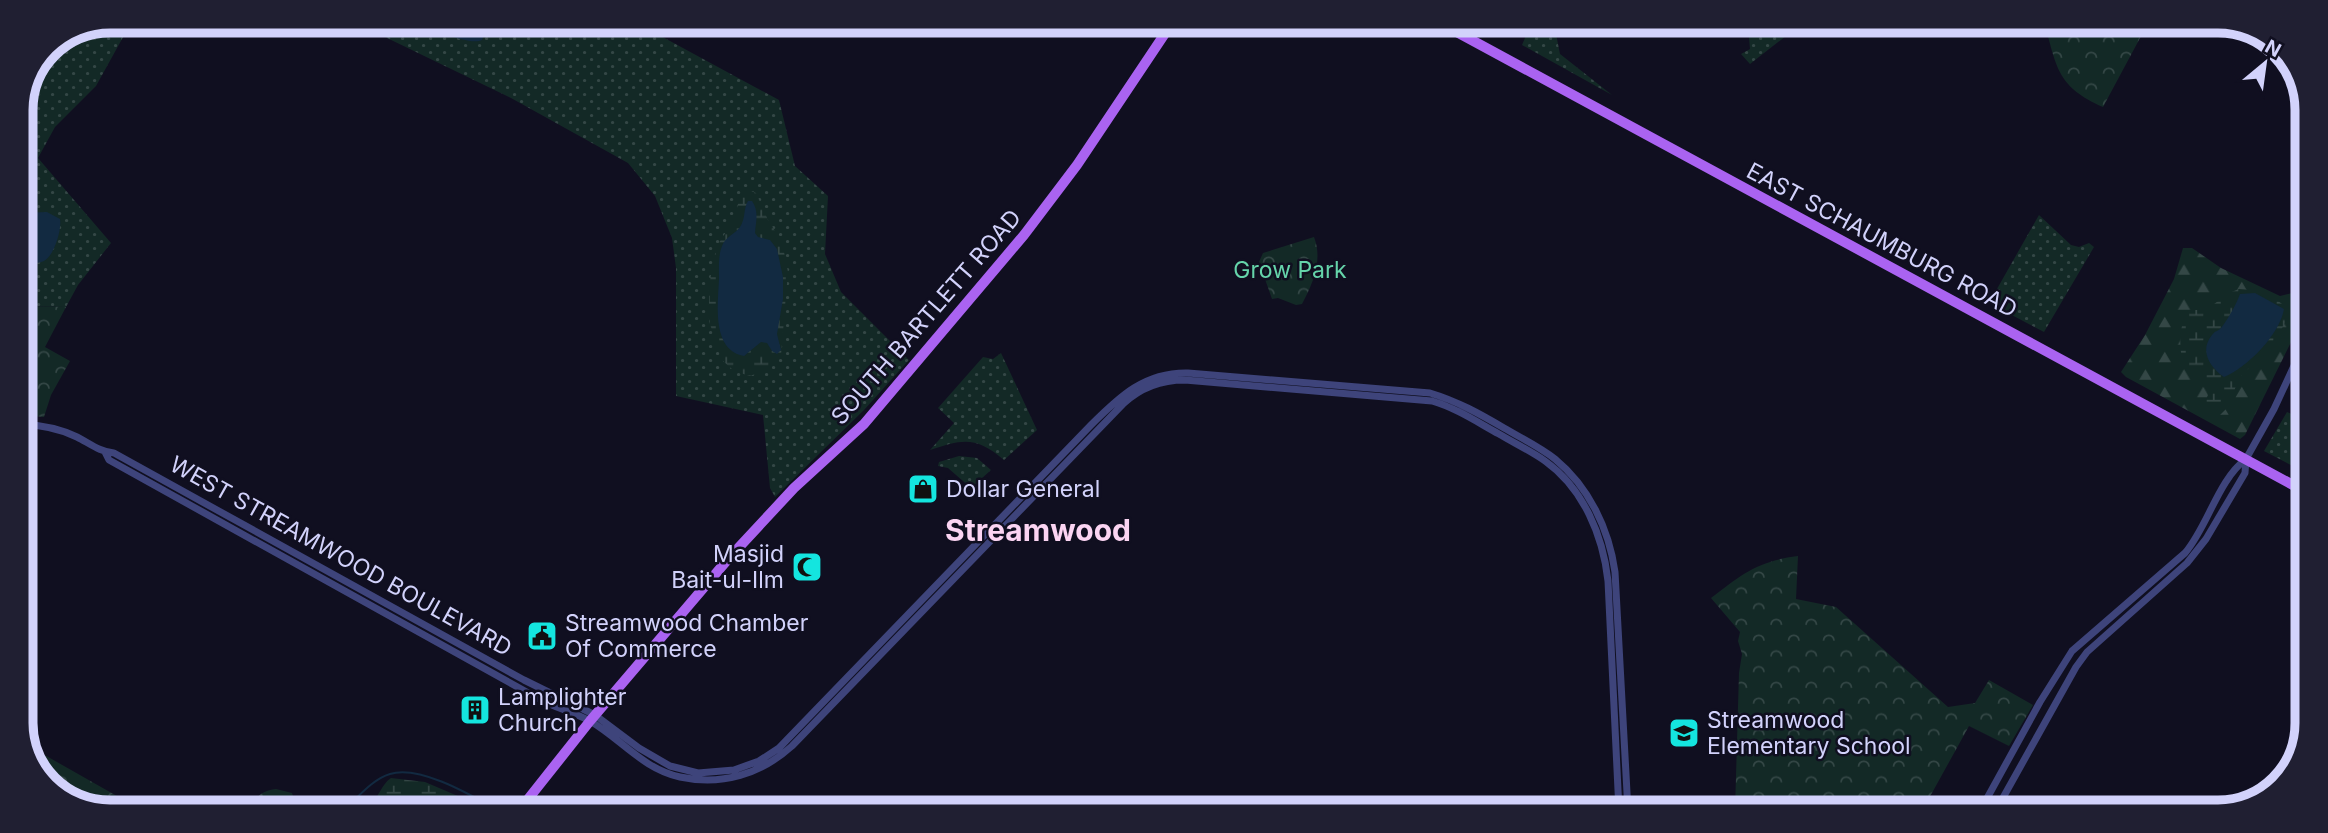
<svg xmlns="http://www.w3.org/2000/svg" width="2328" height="833" font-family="Inter,sans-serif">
	<defs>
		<pattern id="grass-dots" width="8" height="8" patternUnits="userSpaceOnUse" patternTransform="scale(1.75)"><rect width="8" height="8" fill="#132926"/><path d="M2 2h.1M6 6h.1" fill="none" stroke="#344746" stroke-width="1.8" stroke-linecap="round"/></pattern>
		<pattern id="forest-firs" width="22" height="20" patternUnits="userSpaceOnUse" patternTransform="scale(1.75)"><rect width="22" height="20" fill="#132926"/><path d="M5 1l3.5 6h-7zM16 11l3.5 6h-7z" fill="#344746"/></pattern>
		<pattern id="wetland-marsh" width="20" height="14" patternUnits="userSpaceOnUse" patternTransform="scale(1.75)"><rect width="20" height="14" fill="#132926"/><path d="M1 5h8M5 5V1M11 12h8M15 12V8" fill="none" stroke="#344746"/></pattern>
		<pattern id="park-crowns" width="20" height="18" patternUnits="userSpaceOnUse" patternTransform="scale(1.75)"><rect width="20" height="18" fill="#132926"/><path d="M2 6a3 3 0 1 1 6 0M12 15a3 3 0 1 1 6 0" fill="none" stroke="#344746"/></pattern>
	</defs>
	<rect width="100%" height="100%" fill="#100f20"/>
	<path fill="url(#grass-dots)" d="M 110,21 L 132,21 L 96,86 L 55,127 L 38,158 L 111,243 L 78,285 L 66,307 L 21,306 L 21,105 L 47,47 Z
		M 354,22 L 635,22 L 779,100 L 795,166 L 828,196 L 825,254 L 841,292 L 909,360 L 864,410 L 775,497 L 770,488 L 763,415 L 676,396 L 676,268 L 672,238 L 655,196 L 628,163 L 511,98 Z
		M 1531,24 L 1554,24 L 1560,54 L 1612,95 L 1522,45 Z
		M 1748,25 L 1797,25 L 1791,32 L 1750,64 L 1741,54 L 1750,49 Z
		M 2039,215 L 2071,245 L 2079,247 L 2089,243 L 2094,247 L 2044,332 L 1989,303 Z
		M 1001,353 L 1037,430 L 1004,460 C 976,436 963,439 930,450 L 954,423 L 938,408 L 983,357 L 993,359 Z
		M 2287,412 L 2305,420 L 2304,472 L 2264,451 Z
		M 959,456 L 977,458 L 991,470 L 971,488 L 948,468 L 938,466 L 939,462 Z"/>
	<path fill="url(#forest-firs)" d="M 2183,248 L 2192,248 L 2221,268 L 2280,296 L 2297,292 L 2305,296 L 2305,314 L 2245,435 L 2240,439 L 2126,377 L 2121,372 L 2145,335 L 2174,279 Z
		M 276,789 L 292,793 L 297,808 L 248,808 C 256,797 263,790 276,789 Z"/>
	<path fill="url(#wetland-marsh)" d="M 751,191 L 756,193 L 768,220 L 782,242 L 788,272 L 781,355 L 769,369 L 750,376 L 734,371 L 722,360 L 709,321 L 709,287 L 714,257 L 720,241 L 734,220 L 739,200 L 745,192 Z
		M 2239,289 C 2256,290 2277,296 2288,310 L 2286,321 L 2281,330 L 2269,349 L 2239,378 L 2228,407 L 2218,417 L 2208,414 L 2202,408 L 2208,395 L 2205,383 C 2200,379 2191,375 2187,370 C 2177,355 2179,324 2188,310 L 2206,310 L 2229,293 Z
		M 391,778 L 425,782 L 486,808 L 334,808 L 348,800 C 354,800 361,804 366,804 C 377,805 380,785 391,778 Z"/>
	<path fill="url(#park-crowns)" d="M 2045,25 L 2147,25 L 2103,107 C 2058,87 2057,69 2045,25 Z
		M 1314,237 C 1323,260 1313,283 1302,304 L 1296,305 L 1278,298 L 1272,299 L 1259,262 L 1263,253 Z
		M 21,306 L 66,307 L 45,347 L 70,361 L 51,395 L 44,417 L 21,415 Z
		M 1798,556 L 1796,599 L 1836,607 L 1948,707 L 1975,703 L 1989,680 L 2033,705 L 2009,746 L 1969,726 L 1922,811 L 1735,811 L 1739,673 L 1742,654 L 1738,641 L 1740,632 L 1711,598 C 1742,574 1758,561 1798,556 Z
		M 27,745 L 138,808 L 82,807 L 40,778 Z"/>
	<path fill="#122a41" d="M 423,22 L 466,22 L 483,29 L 484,35 L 482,40 C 470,46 433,30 423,22 Z
		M 748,201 L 752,201 C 759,211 756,221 755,233 L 758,237 L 770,240 L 777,249 L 783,277 L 783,299 L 777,334 L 781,350 L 777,354 L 772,351 L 767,343 L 761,342 L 744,356 C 711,350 718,303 719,279 C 719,269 718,256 722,246 C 725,237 735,234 740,227 C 746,218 743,209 748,201 Z
		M 47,212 L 60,219 C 62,229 54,256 44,261 C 39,264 28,263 21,263 L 21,213 Z
		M 2255,293 L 2284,309 C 2280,334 2247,368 2224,377 C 2210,367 2199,351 2212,335 C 2217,329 2216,333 2221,328 C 2228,319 2236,305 2240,294 Z"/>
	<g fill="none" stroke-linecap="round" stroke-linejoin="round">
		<path stroke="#122a41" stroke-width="2" d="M 346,808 C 359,796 373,779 390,774 C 419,765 469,794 494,808"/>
		<path stroke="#3e447b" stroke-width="7" d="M 2306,207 C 2297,186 2299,159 2307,139
			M 21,424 C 41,425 59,428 77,437 C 89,443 100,452 114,453 L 524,680 L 595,715 L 639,748 L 670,766 L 698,773 L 734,770 L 759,761 L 779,748 L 1091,425 C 1120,396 1145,372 1188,373 L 1430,393 C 1457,401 1480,414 1504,428 C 1521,438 1540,447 1555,459 C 1589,487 1609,529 1615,572 L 1628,811
			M 105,452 L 109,460 C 253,541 397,621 541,700 C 557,708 575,713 590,721 C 621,739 643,769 680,777 C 722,786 761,774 792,746 L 1123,404 C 1140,388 1161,380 1185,380 L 1432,401 C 1456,408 1477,422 1499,434 C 1514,443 1531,451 1545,461 C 1584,489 1603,536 1608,581 L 1619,811
			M 1980,811 L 2040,702 L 2072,651 L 2185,553 C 2208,526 2218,480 2246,459
			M 1995,812 L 2076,667 L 2087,652 L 2187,563 L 2206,539 L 2245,473 L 2246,459 L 2274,409 L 2305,342"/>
		<path stroke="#aa63f1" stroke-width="10" d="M 1442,24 L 2304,491
			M 521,808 L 590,721 L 729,558 L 794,488 L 864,424 L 1024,235 L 1077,165 L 1172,23"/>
	</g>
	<defs>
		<g id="shop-square" transform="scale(1.575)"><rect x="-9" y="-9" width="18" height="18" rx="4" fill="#14e5df" stroke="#100f20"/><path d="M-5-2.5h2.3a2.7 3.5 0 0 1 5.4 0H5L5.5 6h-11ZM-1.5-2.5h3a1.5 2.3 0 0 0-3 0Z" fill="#111"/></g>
		<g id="mosque-square" transform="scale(1.575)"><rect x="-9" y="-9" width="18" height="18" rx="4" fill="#14e5df" stroke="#100f20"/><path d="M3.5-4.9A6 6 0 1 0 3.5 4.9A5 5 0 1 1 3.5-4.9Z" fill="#111"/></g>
		<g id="civic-square" transform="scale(1.575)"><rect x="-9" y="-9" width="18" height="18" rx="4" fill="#14e5df" stroke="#100f20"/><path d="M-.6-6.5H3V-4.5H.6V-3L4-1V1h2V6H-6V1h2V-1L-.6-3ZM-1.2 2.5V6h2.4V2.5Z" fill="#111"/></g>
		<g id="building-square" transform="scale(1.575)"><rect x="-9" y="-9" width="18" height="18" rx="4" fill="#14e5df" stroke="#100f20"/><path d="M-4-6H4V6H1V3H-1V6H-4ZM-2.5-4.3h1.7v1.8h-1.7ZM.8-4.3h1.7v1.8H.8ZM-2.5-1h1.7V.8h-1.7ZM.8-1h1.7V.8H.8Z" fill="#111"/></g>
		<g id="school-square" transform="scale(1.575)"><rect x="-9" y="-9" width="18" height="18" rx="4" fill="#14e5df" stroke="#100f20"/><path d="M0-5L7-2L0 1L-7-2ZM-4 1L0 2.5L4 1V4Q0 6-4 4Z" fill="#111"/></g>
	</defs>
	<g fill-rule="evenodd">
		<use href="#shop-square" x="923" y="489"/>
		<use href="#mosque-square" x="807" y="567"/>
		<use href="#civic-square" x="542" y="636"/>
		<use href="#building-square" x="475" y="710"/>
		<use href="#school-square" x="1684" y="733"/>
	</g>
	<g text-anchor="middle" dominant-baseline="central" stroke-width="5" stroke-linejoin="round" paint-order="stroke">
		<g font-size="23" fill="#d2d2fb" stroke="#100f20">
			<text transform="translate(1882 240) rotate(28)">EAST SCHAUMBURG ROAD</text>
			<text transform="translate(926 317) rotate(-49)">SOUTH BARTLETT ROAD</text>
			<text transform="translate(341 556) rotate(29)">WEST STREAMWOOD BOULEVARD</text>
		</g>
		<g font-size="23" fill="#65d4aa" stroke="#100f20">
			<text x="1290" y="270">Grow Park</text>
		</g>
		<g font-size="23" fill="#d2d2fb" stroke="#100f20" text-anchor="start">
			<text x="946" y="489">Dollar General</text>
			<text x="784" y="554" text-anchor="end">Masjid<tspan x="784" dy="26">Bait-ul-Ilm</tspan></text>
			<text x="565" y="623">Streamwood Chamber<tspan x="565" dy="26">Of Commerce</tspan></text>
			<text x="498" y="697">Lamplighter<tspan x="498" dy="26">Church</tspan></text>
			<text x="1707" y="720">Streamwood<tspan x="1707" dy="26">Elementary School</tspan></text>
		</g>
		<g font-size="30" font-weight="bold" fill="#fbd4f2" stroke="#100f20">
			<text x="1038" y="530">Streamwood</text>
		</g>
	</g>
	<path d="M0 0H2328V833H0ZM110 33H2218A77 77 0 0 1 2295 110V723A77 77 0 0 1 2218 800H110A77 77 0 0 1 33 723V110A77 77 0 0 1 110 33Z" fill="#201f32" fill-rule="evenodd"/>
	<path fill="none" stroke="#d2d2fb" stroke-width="9" d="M110 33H2218A77 77 0 0 1 2295 110V723A77 77 0 0 1 2218 800H110A77 77 0 0 1 33 723V110A77 77 0 0 1 110 33Z"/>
	<g transform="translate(2265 63) rotate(29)" stroke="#100f20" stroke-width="5" paint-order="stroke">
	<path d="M0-5L12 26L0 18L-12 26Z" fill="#d2d2fb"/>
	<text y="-10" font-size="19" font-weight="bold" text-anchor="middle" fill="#d2d2fb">N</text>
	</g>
</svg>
